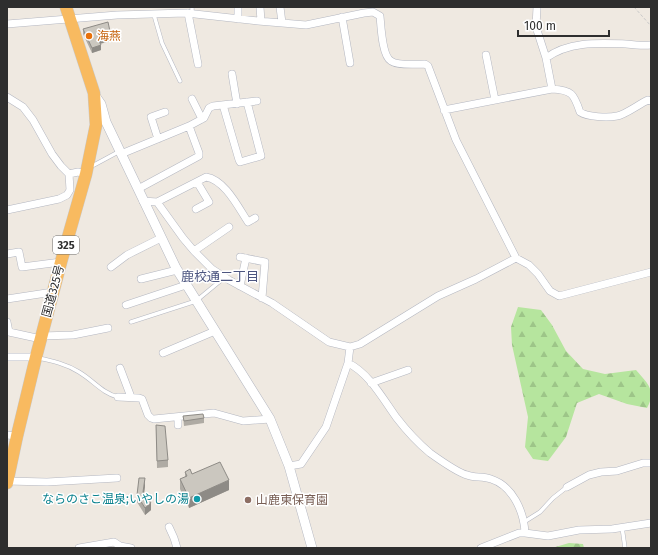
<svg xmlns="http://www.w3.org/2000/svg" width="658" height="555" font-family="'Fira Sans','Noto Sans JP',sans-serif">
	<defs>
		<pattern id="forest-firs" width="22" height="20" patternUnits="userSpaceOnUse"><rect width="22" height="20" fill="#b6e59e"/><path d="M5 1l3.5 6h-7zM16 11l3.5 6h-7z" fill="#9dc588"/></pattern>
	</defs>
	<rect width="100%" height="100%" fill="#efe9e1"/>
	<path fill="url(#forest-firs)" d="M 518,307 L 541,310 L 552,325 L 566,351 L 583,369 L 605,374 L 636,370 C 647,383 657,390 647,408 L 627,404 L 599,394 L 577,403 L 566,437 L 548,461 L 533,459 L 525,447 L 528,417 L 512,345 L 511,327 Z
		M 569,543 L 583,544 L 584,548 L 552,548 Z"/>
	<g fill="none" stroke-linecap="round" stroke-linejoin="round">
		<g stroke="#b4b7c1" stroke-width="4.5">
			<path id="service" d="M 192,7 L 192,14
				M 154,15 L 162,43 L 180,81
				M 89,164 L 94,165 L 120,151
				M 131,322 L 196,301 L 225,277
				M 38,358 C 53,361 66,364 79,372 C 94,381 102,393 118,397
				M 524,522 L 540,512 L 553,498 L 567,487
				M 622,527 L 625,548"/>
		</g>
		<g stroke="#b4b7c1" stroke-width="8">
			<path id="minor" d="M 238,7 L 238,19
				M 260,7 L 261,21
				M 280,7 L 282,23
				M 537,7 L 536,27 L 546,58 L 552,89
				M 188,13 L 198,64
				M 342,17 L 350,63
				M 7,24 L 117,15 L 186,13 L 258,21 L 306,25 L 364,13 L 373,12 L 380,16 C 381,26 382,56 391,61 C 398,66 417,64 425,64 L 428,66 L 456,140 L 516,258 L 529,265 L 538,274 L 550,291 L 559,296 L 651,272
				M 486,55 L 495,100
				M 546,58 C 569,41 599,43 626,44 C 634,45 643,46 651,45
				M 232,74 L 237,104
				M 7,97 L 23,107 L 33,120 L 52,154 L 61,166 L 69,174 L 78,172 L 86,174
				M 192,99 L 202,119
				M 223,105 L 239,160 L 240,162 L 261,156 L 247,102
				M 444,110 L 552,89 C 572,90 574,94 580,112 C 587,117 608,118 617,116 C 625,115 639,104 648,100 L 651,101
				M 158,139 L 151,117 L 165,112
				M 121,154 L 189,126 L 204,118 L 209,108 L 213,106 L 257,101
				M 138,189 L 199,156 L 199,153 L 189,126
				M 143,201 L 157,202 L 183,238 L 194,251 L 212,269 L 229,280 L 272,303 L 329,342 L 350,347 L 360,344 L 438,296 L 476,279 L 516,258
				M 157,202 L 206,177 C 225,180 238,207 248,222 L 255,218
				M 196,209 L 209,202 L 197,182
				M 7,210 L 59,199 L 67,195 L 70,190 L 69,174
				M 194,251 L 229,227
				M 7,254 L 19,252 L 22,267 L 61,262
				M 240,257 L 265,262 L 262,298
				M 111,267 L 127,255 L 161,238
				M 141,279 L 177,270
				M 240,286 L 246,258
				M 7,299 L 53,292
				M 126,305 L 186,285
				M 7,322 L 9,332 L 41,339
				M 42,336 L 73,335 L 108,328
				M 163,353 L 215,331
				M 7,357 L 36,357
				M 348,363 C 369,373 383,399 396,417 C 406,430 418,443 430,453 C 437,458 459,473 467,475 C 474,478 483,476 491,479 C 513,486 524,512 525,533
				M 120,368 L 131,397
				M 371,383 L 408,370
				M 118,397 L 139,398 L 142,399 L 148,415 L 151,418 L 154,419 L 214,413 L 243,421 L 270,419
				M 178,425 L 178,417
				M 7,435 L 17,436
				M 289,466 L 301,464 L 326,427 L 348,363 L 350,347
				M 7,481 L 47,482 L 117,478
				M 567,487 L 589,475 L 601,472 L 617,471 L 643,463 L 651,463
				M 169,527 L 174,538 L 177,548
				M 79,548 L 114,542 L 120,546 L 131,548
				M 481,548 L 519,533 L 525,533 L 548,536 L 579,530 L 612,529 L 651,523"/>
		</g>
		<g stroke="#b4b7c1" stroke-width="10">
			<path id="tertiary" d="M 94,94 L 101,104 L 106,122 L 176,268 L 270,419 L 289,466 L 312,548"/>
		</g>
		<g stroke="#c9c9c9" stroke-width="13">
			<path id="trunk" d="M 7,483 L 17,436 L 36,357 L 61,262 L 86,174 L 96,125 L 94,93 L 66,7"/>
		</g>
		<path stroke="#c9c9c9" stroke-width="1" stroke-dasharray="3 2" stroke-linecap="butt" d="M 634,7 L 651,26"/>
		<use href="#service" stroke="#fff" stroke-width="3.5"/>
		<use href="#minor" stroke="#fff" stroke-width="7"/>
		<use href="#tertiary" stroke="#fff" stroke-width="9"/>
		<use href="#trunk" stroke="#f8ba60" stroke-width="12"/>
	</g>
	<path fill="#afaba4" d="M 83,29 L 111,41 L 100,44 L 101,50 L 92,53 L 83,34 Z
		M 183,416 L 204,418 L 204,423 L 184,426 Z
		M 156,425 L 168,460 L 168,467 L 157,468 Z
		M 185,472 L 192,474 L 229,490 L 189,508 L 180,489 L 180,479 L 185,477 Z
		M 145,486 L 144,494 L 151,510 L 145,515 L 137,502 L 137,495 Z"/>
	<path fill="#8e8b86" d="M 111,36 L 111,41 L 98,44 L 98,39 Z
		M 101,45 L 101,50 L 92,53 L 92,48 Z
		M 145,478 L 145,486 L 143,500 L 143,492 Z
		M 229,480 L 229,490 L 189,508 L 189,498 Z
		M 151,503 L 151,510 L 145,515 L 145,508 Z"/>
	<path fill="#cbc7bf" stroke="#8e8b86" d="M 108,22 L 111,36 L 98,39 L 101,45 L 92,48 L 83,29 Z
		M 203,414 L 204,418 L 184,421 L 183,416 Z
		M 156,425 L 165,426 L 168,460 L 157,461 Z
		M 220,462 L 229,480 L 189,498 L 180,479 L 187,476 L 185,472 L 190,469 L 192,474 Z
		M 139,478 L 145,478 L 143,492 L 151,503 L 145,508 L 137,495 Z"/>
	<circle fill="#e8710a" stroke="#fff" stroke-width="1.5" cx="89" cy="36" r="4"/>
	<circle fill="#0f9aa8" stroke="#fff" stroke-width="1.5" cx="197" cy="499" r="4"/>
	<circle fill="#8d6e63" stroke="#fff" stroke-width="1.5" cx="248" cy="500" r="4"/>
	<g text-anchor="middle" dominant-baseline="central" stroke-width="3" stroke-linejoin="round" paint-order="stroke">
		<rect fill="#fff" stroke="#6d6d6d" stroke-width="1" x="53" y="236" width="26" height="18" rx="3"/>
		<g font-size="11" font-weight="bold" fill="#2e2e2e">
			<text x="66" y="245">325</text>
		</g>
		<g font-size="12" fill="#c56008" stroke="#fff" text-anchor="start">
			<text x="97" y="36">海燕</text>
		</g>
		<g font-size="12" fill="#2e2e2e" stroke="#fff">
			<text transform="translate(53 291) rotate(-75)">国道325号</text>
		</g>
		<g font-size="12" fill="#0d838f" stroke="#fff" text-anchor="end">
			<text x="189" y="499">ならのさこ温泉;いやしの湯</text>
		</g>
		<g font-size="12" fill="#785e54" stroke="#fff" text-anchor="start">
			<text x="256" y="500">山鹿東保育園</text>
		</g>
		<g font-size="13" fill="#4d5680" stroke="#fff">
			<text x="220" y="276">鹿校通二丁目</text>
		</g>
	</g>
	<rect width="658" height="555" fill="none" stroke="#2e2e2e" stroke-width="16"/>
	<path d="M518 30v6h91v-6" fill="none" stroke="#2e2e2e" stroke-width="2"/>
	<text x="524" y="30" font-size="12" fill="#2e2e2e" stroke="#ffffff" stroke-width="3" paint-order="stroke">100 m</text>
</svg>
